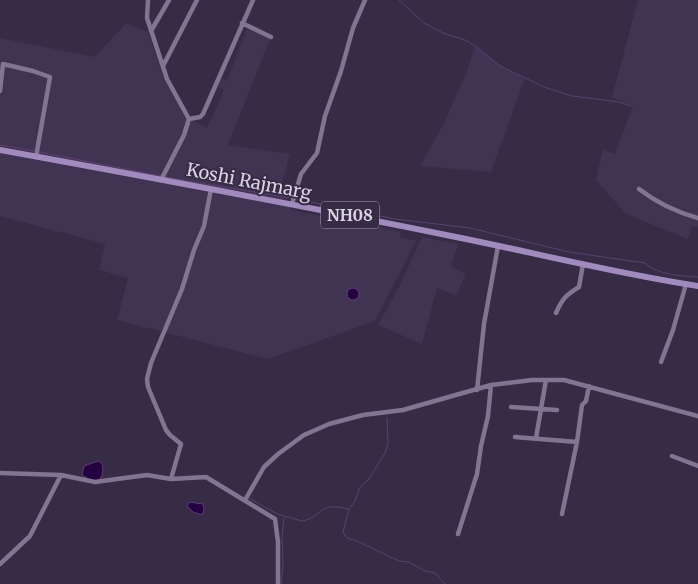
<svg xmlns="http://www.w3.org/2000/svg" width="698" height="584" font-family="Merriweather,serif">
	<rect width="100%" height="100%" fill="#372c45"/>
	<path fill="#413352" d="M 638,0 L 698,0 L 698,227 L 692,226 L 688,239 L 626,214 L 596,180 L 603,149 L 615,154 L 633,106 L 612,97 Z
		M 126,23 L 148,32 L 164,80 L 189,119 L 207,128 L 224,90 L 217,86 L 220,78 L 227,81 L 248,26 L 271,37 L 228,145 L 290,154 L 282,184 L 291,210 L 401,232 L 400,237 L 416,241 L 375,321 L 268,359 L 117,320 L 128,278 L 99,270 L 105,244 L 0,216 L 0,38 L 95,57 Z
		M 475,46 L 500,66 L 525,78 L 491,172 L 420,166 L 444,123 L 467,72 Z
		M 422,237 L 458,244 L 451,266 L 466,274 L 456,295 L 437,288 L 422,344 L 378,325 L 399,287 Z"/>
	<path fill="#250241" stroke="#5b4172" d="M347 294a6 6 0 1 1 12 0a6 6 0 1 1-12 0Z
		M 98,461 L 102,463 C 103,469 104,475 99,480 L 92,481 L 82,475 L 84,466 Z
		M 189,502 L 203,504 L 204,510 L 202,515 L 193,512 L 187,506 Z"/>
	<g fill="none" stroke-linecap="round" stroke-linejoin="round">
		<path stroke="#5b4172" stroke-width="1" d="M 399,0 L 424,23 L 443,33 L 465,40 L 475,46 L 500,66 L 544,87 L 572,96 L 619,102 L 631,106
			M 0,145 L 35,151
			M 39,152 L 187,181 L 291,198 L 395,219 L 470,228 L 569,252 L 645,263 C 658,275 680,276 698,277
			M 387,418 L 388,444 L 385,453 L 369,479 L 360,487 L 355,501 L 349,509 L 343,532 L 347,538 L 357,541 L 399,561 L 409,562 L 425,571 L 435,573 L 445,584
			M 249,498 L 277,514 L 302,521 C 324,517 316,501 348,509
			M 281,584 L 283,564 L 282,536 L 284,518"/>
		<path stroke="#817592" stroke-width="4.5" d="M 148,0 L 147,18 L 167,79 L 189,119 L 184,135 L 161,180
			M 242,23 L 271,37
			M 151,31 L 169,0
			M 163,66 L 197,0
			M 0,91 L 3,64 L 33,71 L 50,77 L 36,157
			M 189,119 L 200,117 L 203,114 L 253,0
			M 639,189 C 657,203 676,212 698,218
			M 292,204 L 301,174 L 317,153 L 325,116 L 341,71 L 353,28 L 365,0
			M 556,313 C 562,299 566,295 579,287 L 583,264
			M 661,362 L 673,330 L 686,284
			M 477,390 L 484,324 L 498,246
			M 511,407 L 557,410
			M 515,437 L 577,442
			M 536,438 L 546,380
			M 672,456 L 698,466
			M 0,473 L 61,475 L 95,482 L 147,475 L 171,479 L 206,477 L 275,519 L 278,542 L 278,584
			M 171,479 L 181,444 L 170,435 L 166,430 L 148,387 L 147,379 L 151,363 L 182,289 L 194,250 L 204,226 L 211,189
			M 245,500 L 264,467 L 278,454 L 304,435 L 329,424 L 363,415 L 403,410 L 491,385 L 532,380 L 564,380 L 698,416
			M 562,514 L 577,442 L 582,405 L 586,401 L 589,386
			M 458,534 L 477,474 L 481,446 L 488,416 L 491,385
			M 0,564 L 30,536 L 61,475"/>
		<path stroke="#a18bbe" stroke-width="6" d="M 0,150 C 154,178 308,207 461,238 C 540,254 618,274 698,286"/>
	</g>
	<g text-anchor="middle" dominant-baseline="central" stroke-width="4" stroke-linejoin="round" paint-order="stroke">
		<rect fill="#372c45" stroke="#a8a1b4" stroke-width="1" x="321" y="201.5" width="58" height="27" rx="4"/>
		<g font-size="16" font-weight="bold" fill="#d9d3e3">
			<text x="350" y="215">NH08</text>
		</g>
		<g font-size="18" fill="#d9d3e3" stroke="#372c45">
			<text transform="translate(249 181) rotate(11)">Koshi Rajmarg</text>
		</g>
	</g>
</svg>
